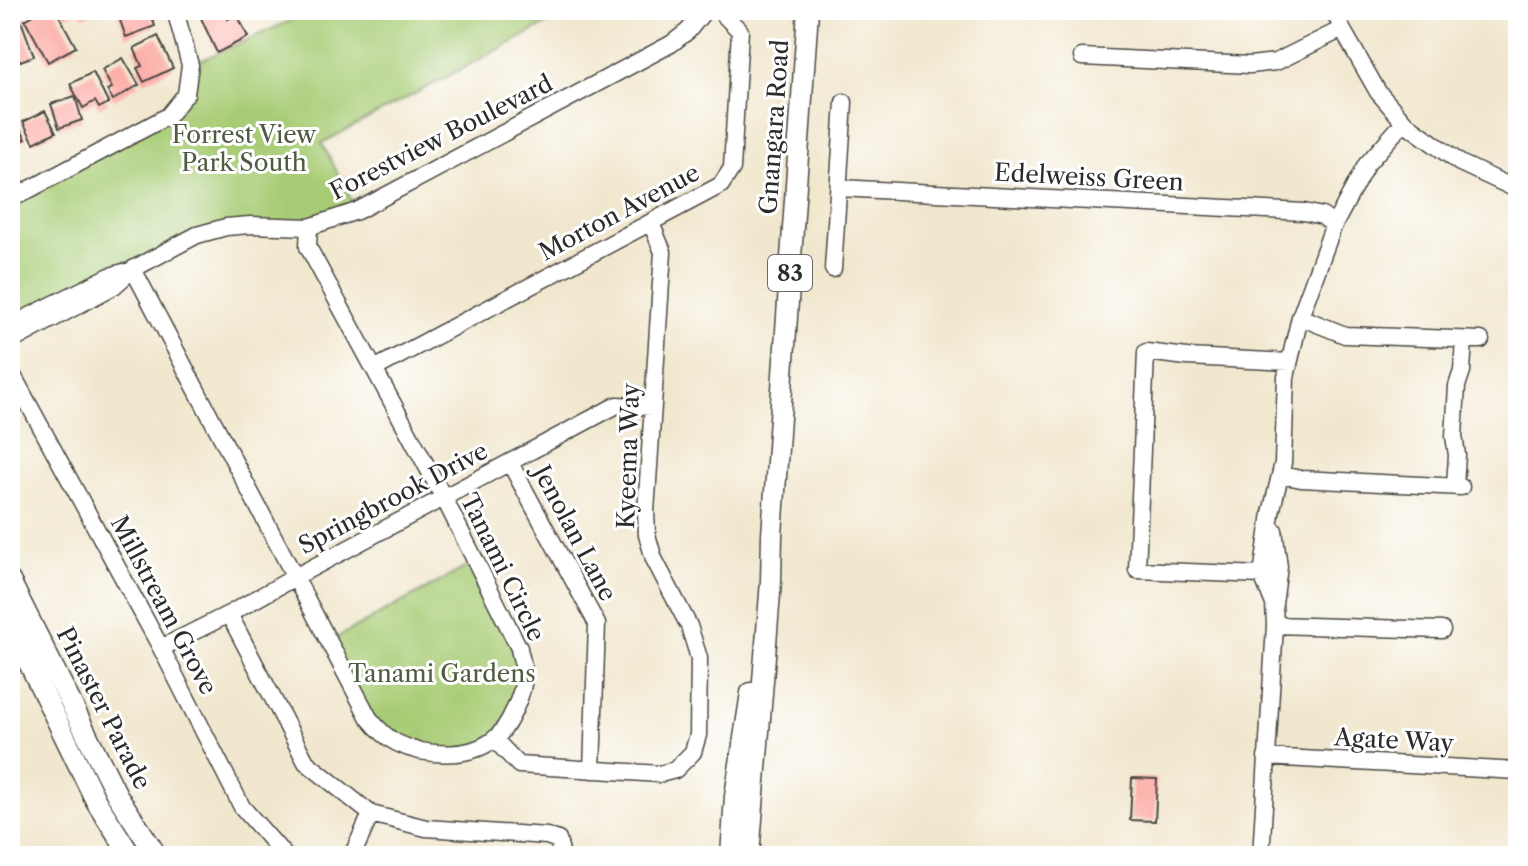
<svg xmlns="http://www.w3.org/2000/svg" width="1528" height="866" font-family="'Libre Caslon Text',serif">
	<rect width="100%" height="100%" fill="#fff"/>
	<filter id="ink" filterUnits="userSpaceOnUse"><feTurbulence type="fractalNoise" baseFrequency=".0125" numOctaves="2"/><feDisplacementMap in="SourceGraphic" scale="16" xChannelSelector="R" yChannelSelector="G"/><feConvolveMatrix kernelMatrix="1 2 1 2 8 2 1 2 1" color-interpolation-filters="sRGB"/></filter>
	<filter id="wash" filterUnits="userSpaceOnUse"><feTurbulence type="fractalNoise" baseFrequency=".006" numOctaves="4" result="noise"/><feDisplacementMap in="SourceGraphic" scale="32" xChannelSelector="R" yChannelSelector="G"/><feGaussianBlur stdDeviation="1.8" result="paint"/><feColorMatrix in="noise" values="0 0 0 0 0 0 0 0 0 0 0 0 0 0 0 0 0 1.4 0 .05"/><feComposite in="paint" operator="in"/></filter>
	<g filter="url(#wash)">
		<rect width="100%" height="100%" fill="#f1e7ce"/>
		<path fill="#a8cc75" stroke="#6a7c50" stroke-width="2" d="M 315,10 L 573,10 L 322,143 L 357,211 L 309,227 L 226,227 L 10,327 L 10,195 L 168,116 L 190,65 Z
			M 476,562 L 524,675 L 495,740 L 444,754 L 381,733 L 329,642 Z"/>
		<g id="blocks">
			<path fill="#fcaba4" d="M 43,10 L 56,10 L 76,47 L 48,62 L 25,20 Z
				M 63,10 L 92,10 L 93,13 L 83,17 L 81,11 L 65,16 Z
				M 121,10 L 149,10 L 155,26 L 126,37 L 117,12 Z
				M 211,10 L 224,10 L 228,19 L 237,14 L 248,37 L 217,53 L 200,16 Z
				M 20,18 L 34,56 L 10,65 L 10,22 Z
				M 158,36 L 173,68 L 144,82 L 137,68 L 142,66 L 134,48 Z
				M 123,58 L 139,85 L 113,100 L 107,90 L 112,88 L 102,70 Z
				M 93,72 L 108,103 L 99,108 L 95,101 L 83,108 L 70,84 Z
				M 75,96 L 82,120 L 59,128 L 51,104 Z
				M 45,111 L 56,132 L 34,143 L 23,122 Z
				M 18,125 L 26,139 L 10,147 L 10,129 Z
				M 1132,778 L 1157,779 L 1155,821 L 1130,820 Z"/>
		</g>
	</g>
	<g filter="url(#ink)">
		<use href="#blocks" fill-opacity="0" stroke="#494743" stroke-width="2"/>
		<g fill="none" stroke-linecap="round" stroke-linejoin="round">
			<g stroke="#494743" stroke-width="19">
				<path id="minor" d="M 1334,10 L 1342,29 L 1378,92 L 1404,122 L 1460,163 L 1518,190
					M 1082,57 L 1250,65 L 1276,62 L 1342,29
					M 839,188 L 1304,212 L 1322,216 L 1334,225
					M 10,195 L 19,195 L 168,116 L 186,94 L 190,65 L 175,10
					M 133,269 L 369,718 C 377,728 385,737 397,743 C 423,756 468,759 493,740 C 508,730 525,691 524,673 C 524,665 520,656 519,648 L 444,498 L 308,247 L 309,227
					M 833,269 L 844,102
					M 1300,317 L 1345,335 L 1481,340
					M 10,326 L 110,276 L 124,272
					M 10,342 L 114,286 L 133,269 L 197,235 L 226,227 L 250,225 L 309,227 L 357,211 L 671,44 L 688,31 L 705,10
					M 374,369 L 721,185 L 732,168 L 740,31 L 719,10
					M 10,370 L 161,648 L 242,807 L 285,856
					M 510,463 L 597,624 L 592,770
					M 1281,475 L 1301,479 L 1461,487
					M 1455,486 L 1457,455 L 1454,436 L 1457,386 L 1462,371 L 1464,340
					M 1262,575 L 1137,570 L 1146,352 L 1187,357 L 1289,362
					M 1274,604 L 1262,575 L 1271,513 L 1283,463 L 1286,377 L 1300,317 L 1333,227 L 1366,165 L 1404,122
					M 229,614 L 306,762 L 371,814 L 426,828 L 547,836 L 558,840 L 562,856
					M 1275,625 L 1442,630
					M 161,648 L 229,614 L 295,577 L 617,405 L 652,407
					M 495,740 L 519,765 L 660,774 L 675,770 L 693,752 L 698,735 L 699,658 L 689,626 L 654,559 L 647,535 L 646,512 L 663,252 L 651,223
					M 1266,757 L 1518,771
					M 352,856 L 371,814
					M 1261,856 L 1275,625 L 1274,604 L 1279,567 L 1274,530"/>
			</g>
			<g stroke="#494743" stroke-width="23">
				<path id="major" d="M 10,581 L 117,795 L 157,856
					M 10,624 L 96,801 L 131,856
					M 731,856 L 735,796 L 751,693
					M 749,856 L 771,581 L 772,535 L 808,10"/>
			</g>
			<use href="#minor" stroke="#fff" stroke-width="16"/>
			<use href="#major" stroke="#fff" stroke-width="20"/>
		</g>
	</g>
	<g text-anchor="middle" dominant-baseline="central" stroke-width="6" stroke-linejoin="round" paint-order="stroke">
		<rect fill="#fff" stroke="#6b6b6b" stroke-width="2" x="768" y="255" width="44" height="36" rx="6"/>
		<g font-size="22" font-weight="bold" fill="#2b2b2b">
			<text x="790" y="273">83</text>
		</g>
		<g font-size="24" fill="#2b2b2b" stroke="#fff">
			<text transform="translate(774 127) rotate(-86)">Gnangara Road</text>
			<text transform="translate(441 137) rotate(-27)">Forestview Boulevard</text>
			<text transform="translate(1089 177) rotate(3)">Edelweiss Green</text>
			<text transform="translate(619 212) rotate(-28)">Morton Avenue</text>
			<text transform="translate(628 456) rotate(-88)">Kyeema Way</text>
			<text transform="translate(393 498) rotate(-28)">Springbrook Drive</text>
			<text transform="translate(575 533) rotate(62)">Jenolan Lane</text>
			<text transform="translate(503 567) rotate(64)">Tanami Circle</text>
			<text transform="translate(164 605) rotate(62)">Millstream Grove</text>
			<text transform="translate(104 708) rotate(63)">Pinaster Parade</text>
			<text transform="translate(1394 740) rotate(3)">Agate Way</text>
		</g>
		<g font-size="24" fill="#505b41" stroke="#fff">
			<text x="244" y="134">Forrest View<tspan x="244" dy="28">Park South</tspan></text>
			<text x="442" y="673">Tanami Gardens</text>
		</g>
	</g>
	<rect width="1528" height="866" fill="none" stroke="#fff" stroke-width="40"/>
</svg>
